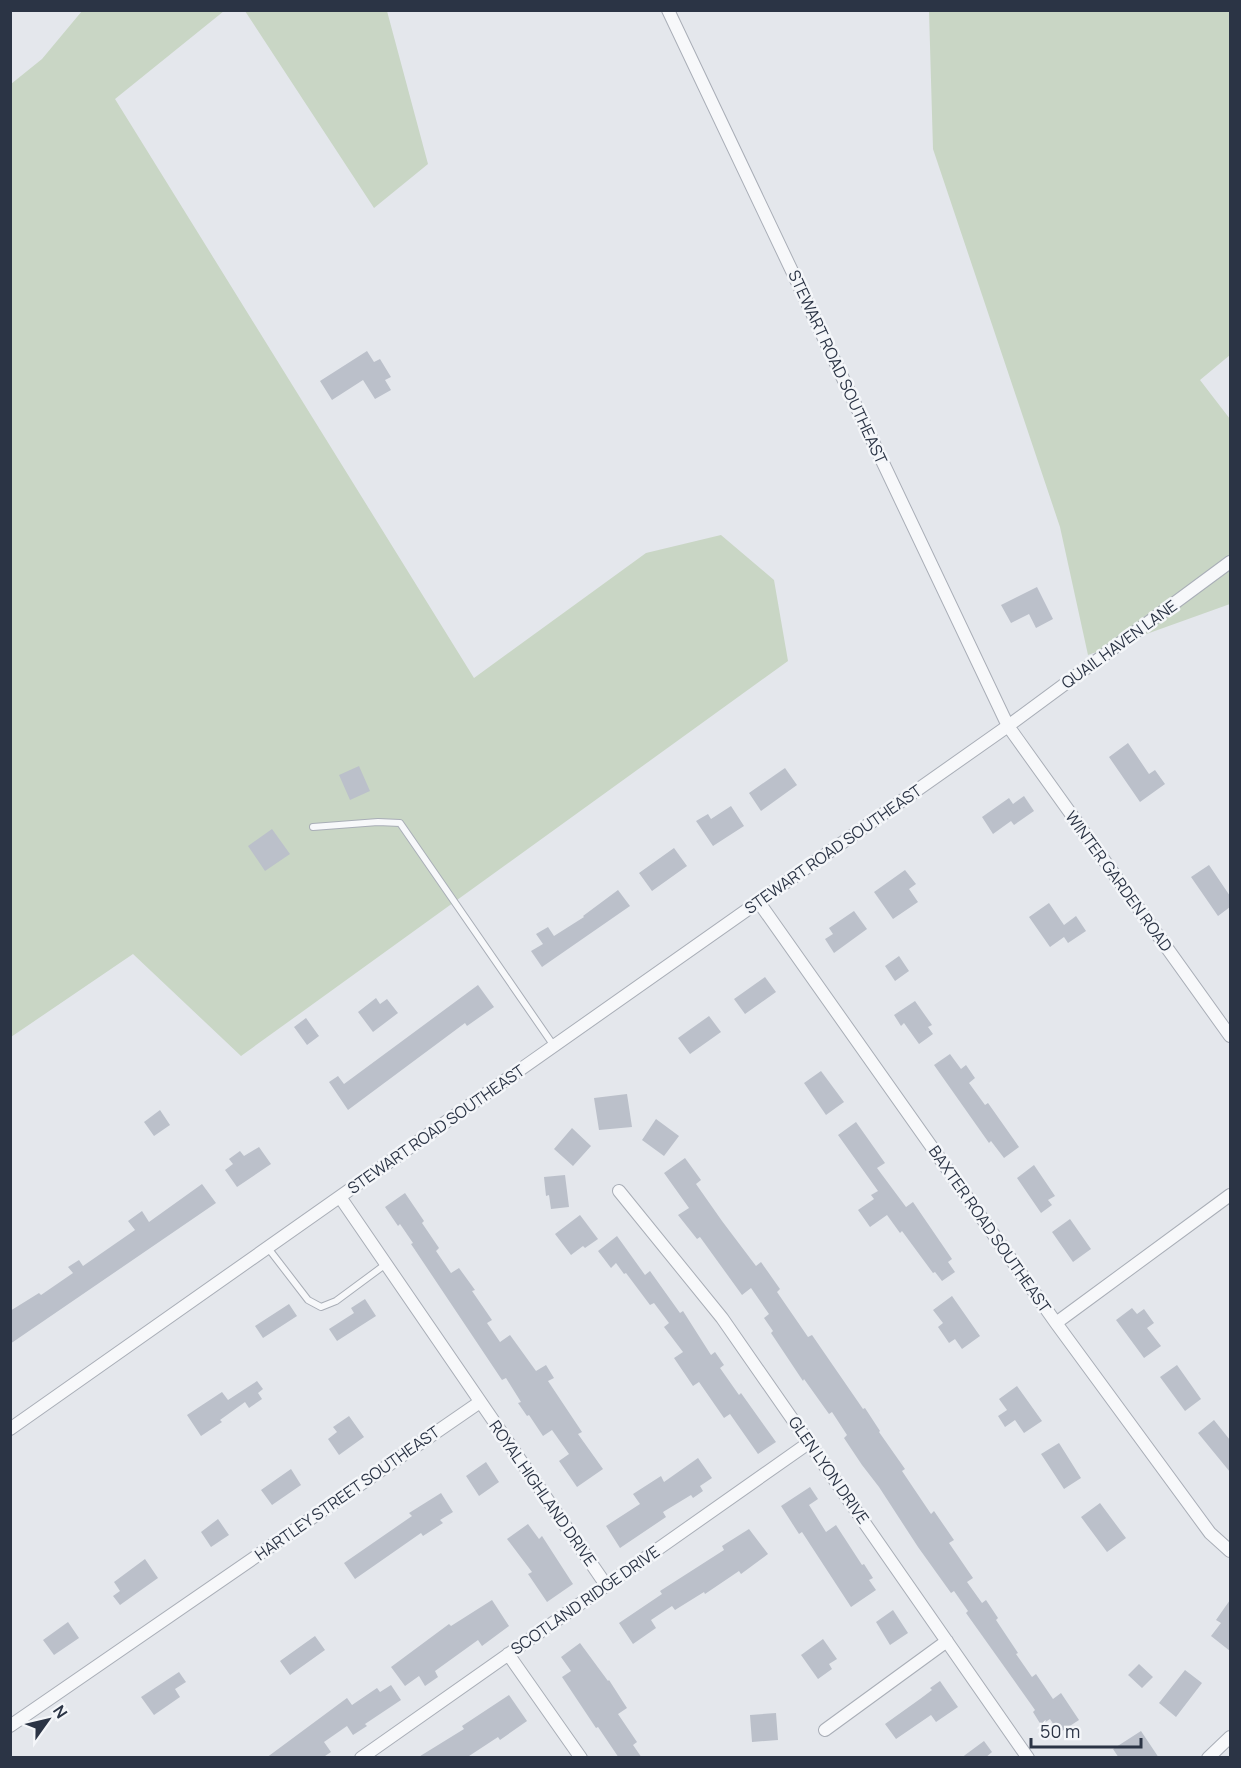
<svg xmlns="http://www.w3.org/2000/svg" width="1241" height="1768" font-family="Manrope,sans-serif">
	<rect width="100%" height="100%" fill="#e4e7ec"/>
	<path fill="#c9d6c5" d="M 82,11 L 224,11 L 115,99 L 474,678 L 646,553 L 721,535 L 774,580 L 788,661 L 241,1056 L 133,954 L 11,1037 L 11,84 L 42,59 Z
		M 245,11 L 387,11 L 428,164 L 374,208 Z
		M 929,11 L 1230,11 L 1230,355 L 1200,380 L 1230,419 L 1230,604 L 1088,655 L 1060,527 L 933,149 Z"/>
	<path fill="#bbc0ca" d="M 367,351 L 374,362 L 380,359 L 391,377 L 385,380 L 391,390 L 375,399 L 363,380 L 332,400 L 320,381 Z
		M 1037,587 L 1053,619 L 1036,628 L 1029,614 L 1011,623 L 1001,605 Z
		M 1128,743 L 1149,774 L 1155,770 L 1165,784 L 1140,802 L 1109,757 Z
		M 359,766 L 370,791 L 350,800 L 339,775 Z
		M 785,768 L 797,785 L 761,811 L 749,793 Z
		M 1024,796 L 1034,811 L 1014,825 L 1011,821 L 993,834 L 982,817 L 1009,798 L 1013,804 Z
		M 731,806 L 744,826 L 713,846 L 696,821 L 708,814 L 711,819 Z
		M 272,829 L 290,854 L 265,871 L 248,846 Z
		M 674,848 L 687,866 L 652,891 L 639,873 Z
		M 1209,865 L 1230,896 L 1230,907 L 1218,916 L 1191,877 Z
		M 905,870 L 916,884 L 909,889 L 918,902 L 893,919 L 874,892 Z
		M 618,890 L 630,906 L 542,967 L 531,951 L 543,944 L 536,934 L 548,927 L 554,936 L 584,917 L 583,916 Z
		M 1049,903 L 1064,925 L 1076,916 L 1086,931 L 1068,943 L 1064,937 L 1050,947 L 1029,917 Z
		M 854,911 L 867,929 L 834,953 L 825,939 L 833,934 L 829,928 Z
		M 899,956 L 909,971 L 895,981 L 885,966 Z
		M 765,977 L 776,992 L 745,1014 L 734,999 Z
		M 478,985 L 494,1007 L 467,1026 L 465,1023 L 348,1110 L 329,1082 L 338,1076 L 344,1084 Z
		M 376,998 L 380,1004 L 387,999 L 398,1013 L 373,1032 L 358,1012 Z
		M 915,1001 L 932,1025 L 928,1027 L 933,1034 L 919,1044 L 904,1023 L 901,1026 L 894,1015 Z
		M 709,1016 L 721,1032 L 690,1054 L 678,1038 Z
		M 306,1018 L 319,1036 L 307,1045 L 294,1027 Z
		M 950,1054 L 961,1069 L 966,1065 L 975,1078 L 969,1083 L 985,1105 L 988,1103 L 1019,1147 L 1004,1158 L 991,1141 L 989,1143 L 934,1065 Z
		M 821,1071 L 844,1102 L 826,1115 L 804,1083 Z
		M 627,1094 L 632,1127 L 599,1130 L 594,1098 Z
		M 160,1110 L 170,1125 L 154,1136 L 144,1122 Z
		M 656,1119 L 679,1136 L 664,1156 L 642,1140 Z
		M 856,1122 L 885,1163 L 877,1168 L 906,1207 L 913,1202 L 952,1259 L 948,1262 L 955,1272 L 942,1281 L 935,1272 L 933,1273 L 902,1231 L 900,1233 L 887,1215 L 870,1227 L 858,1210 L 874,1199 L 871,1195 L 878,1191 L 838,1135 Z
		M 572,1128 L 591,1146 L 573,1166 L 554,1149 Z
		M 259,1147 L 271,1164 L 237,1187 L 225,1170 L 233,1164 L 229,1159 L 240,1151 L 244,1156 Z
		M 685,1158 L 701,1180 L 696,1184 L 722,1221 L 756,1266 L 761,1262 L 780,1289 L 777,1292 L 808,1337 L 812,1335 L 863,1409 L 865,1408 L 880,1431 L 879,1432 L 905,1469 L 902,1471 L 931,1514 L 934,1511 L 954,1540 L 949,1543 L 973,1578 L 967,1582 L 982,1603 L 986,1600 L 998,1618 L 996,1620 L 1018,1653 L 1016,1654 L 1032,1677 L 1036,1674 L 1053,1699 L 1061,1693 L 1079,1720 L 1059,1733 L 1050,1719 L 1041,1725 L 1033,1712 L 1035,1710 L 966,1613 L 968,1611 L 954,1591 L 951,1593 L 918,1547 L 879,1487 L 862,1465 L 844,1438 L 847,1435 L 832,1412 L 829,1414 L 804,1379 L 803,1381 L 771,1333 L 773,1331 L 764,1318 L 769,1314 L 751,1288 L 742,1295 L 700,1237 L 697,1239 L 678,1215 L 689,1208 L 664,1173 Z
		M 1034,1165 L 1055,1196 L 1048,1200 L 1052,1205 L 1041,1213 L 1017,1178 Z
		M 565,1175 L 569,1207 L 551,1209 L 549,1195 L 546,1196 L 544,1177 Z
		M 202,1184 L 216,1203 L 10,1344 L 10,1311 L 39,1293 L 41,1295 L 73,1273 L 68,1267 L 79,1260 L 83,1266 L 135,1230 L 128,1221 L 142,1211 L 149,1222 Z
		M 405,1193 L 424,1221 L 422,1223 L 439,1248 L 436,1251 L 451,1273 L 459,1268 L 475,1290 L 472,1291 L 492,1320 L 487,1323 L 500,1342 L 510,1335 L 536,1371 L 546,1365 L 554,1378 L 548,1381 L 582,1432 L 578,1434 L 603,1469 L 577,1487 L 559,1461 L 569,1454 L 552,1430 L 543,1436 L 529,1415 L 527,1416 L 518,1403 L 521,1402 L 506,1378 L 502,1380 L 411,1244 L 413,1243 L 400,1224 L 398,1226 L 385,1207 Z
		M 580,1215 L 598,1239 L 585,1248 L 583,1246 L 571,1255 L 555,1234 Z
		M 1070,1219 L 1091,1249 L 1073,1262 L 1052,1232 Z
		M 617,1236 L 645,1275 L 650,1271 L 680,1313 L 683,1311 L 711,1355 L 715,1352 L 724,1365 L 720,1368 L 739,1395 L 741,1393 L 776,1442 L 758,1454 L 730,1414 L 724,1418 L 699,1382 L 693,1386 L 674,1358 L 683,1352 L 664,1327 L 669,1323 L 654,1303 L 650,1305 L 626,1273 L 624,1274 L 616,1263 L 611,1268 L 598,1251 Z
		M 952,1296 L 980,1336 L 962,1349 L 955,1339 L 949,1343 L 938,1327 L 943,1323 L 933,1310 Z
		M 365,1299 L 376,1316 L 337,1341 L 329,1329 L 354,1313 L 351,1308 Z
		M 289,1304 L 297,1316 L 263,1338 L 255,1326 Z
		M 1132,1308 L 1137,1314 L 1144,1309 L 1154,1323 L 1147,1328 L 1161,1346 L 1144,1358 L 1116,1320 Z
		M 1177,1365 L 1201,1399 L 1185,1411 L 1160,1377 Z
		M 257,1381 L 263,1389 L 258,1393 L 262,1399 L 249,1408 L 245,1402 L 220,1420 L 222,1422 L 201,1436 L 187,1415 L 222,1392 L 228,1400 Z
		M 1017,1386 L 1042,1421 L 1024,1433 L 1015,1420 L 1005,1427 L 998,1416 L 1007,1410 L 999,1399 Z
		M 349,1416 L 364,1437 L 339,1455 L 328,1439 L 337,1432 L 333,1427 Z
		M 1214,1420 L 1230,1440 L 1230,1472 L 1198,1433 Z
		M 1059,1443 L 1081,1478 L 1064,1489 L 1041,1454 Z
		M 698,1458 L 712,1478 L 700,1486 L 703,1491 L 693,1498 L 691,1495 L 663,1512 L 666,1517 L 620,1548 L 606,1526 L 640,1504 L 633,1494 L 661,1476 L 664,1482 Z
		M 486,1462 L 499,1482 L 479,1496 L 466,1476 Z
		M 291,1469 L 301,1485 L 272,1505 L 261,1490 Z
		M 810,1487 L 818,1499 L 809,1505 L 826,1532 L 836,1525 L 862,1565 L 864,1564 L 873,1578 L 869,1580 L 876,1590 L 851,1607 L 802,1532 L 799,1534 L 781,1506 Z
		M 441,1493 L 453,1512 L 440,1520 L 443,1523 L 423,1536 L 421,1533 L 355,1579 L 344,1563 L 412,1516 L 409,1513 Z
		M 1100,1503 L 1126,1538 L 1107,1552 L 1081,1517 Z
		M 218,1519 L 229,1535 L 211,1547 L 201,1532 Z
		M 528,1524 L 539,1539 L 542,1536 L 573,1584 L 547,1602 L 528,1574 L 532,1572 L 507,1539 Z
		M 749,1529 L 768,1554 L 741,1574 L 739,1571 L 705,1594 L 704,1592 L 675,1610 L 672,1606 L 651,1620 L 656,1628 L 633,1644 L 619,1623 L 662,1594 L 660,1591 L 724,1550 L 722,1546 Z
		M 145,1559 L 158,1578 L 120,1605 L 113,1596 L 120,1591 L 114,1582 Z
		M 492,1600 L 509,1626 L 482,1646 L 478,1640 L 435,1671 L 438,1677 L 425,1686 L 419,1676 L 405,1686 L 391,1667 L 449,1624 L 451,1626 Z
		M 1230,1600 L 1230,1651 L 1211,1636 L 1221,1623 L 1216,1620 Z
		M 893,1610 L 908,1633 L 890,1645 L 876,1622 Z
		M 68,1622 L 79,1638 L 54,1655 L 43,1640 Z
		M 315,1636 L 325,1650 L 290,1675 L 280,1661 Z
		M 823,1639 L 837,1659 L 829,1664 L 832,1669 L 818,1679 L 801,1655 Z
		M 580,1643 L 608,1681 L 609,1680 L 627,1708 L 618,1714 L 637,1742 L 633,1745 L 642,1758 L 619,1758 L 598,1727 L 596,1728 L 562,1677 L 571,1671 L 561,1657 Z
		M 1139,1664 L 1153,1677 L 1142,1688 L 1128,1675 Z
		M 1185,1670 L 1202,1683 L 1176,1717 L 1159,1703 Z
		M 179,1672 L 186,1682 L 175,1689 L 180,1697 L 154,1715 L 141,1697 Z
		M 940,1681 L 958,1707 L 936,1722 L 931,1715 L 896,1739 L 885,1724 L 920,1699 L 932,1690 L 930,1688 Z
		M 391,1685 L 401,1700 L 365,1724 L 367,1726 L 353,1735 L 347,1726 L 324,1742 L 331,1752 L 322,1758 L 266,1758 L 347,1698 L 352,1705 L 377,1688 L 380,1692 Z
		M 509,1695 L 527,1721 L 500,1740 L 498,1737 L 466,1758 L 417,1758 L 464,1729 L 462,1726 Z
		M 776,1713 L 778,1740 L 752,1742 L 750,1715 Z
		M 1141,1731 L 1159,1758 L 1119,1758 L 1113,1749 Z
		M 984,1741 L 992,1752 L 985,1758 L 961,1758 Z"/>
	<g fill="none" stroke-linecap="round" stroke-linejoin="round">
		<g stroke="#a9aeb7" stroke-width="8">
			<path id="lane" d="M 313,827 L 378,822 L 400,823 L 554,1046
				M 268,1248 L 308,1300 L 321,1307 L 336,1301 L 386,1264"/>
		</g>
		<g stroke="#a9aeb7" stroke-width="14">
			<path id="street" d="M 668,10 L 1008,726 L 1230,1036
				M 758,901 L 1056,1323 L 1210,1533 L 1230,1551
				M 619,1191 L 722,1318 L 1028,1758
				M 340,1197 L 606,1585
				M 1056,1323 L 1230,1195
				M 10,1429 L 1008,726 L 1230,562
				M 508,1654 L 581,1758
				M 10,1726 L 480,1402
				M 825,1730 L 947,1641
				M 361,1758 L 810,1442
				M 1208,1758 L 1230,1737"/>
		</g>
		<use href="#lane" stroke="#f7f8fa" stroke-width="6"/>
		<use href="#street" stroke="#f7f8fa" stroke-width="12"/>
	</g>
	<g text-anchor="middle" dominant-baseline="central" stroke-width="5" stroke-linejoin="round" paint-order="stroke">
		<g font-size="16" fill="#2b3445" stroke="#f4f6f9">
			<text transform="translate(838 367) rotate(65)">STEWART ROAD SOUTHEAST</text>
			<text transform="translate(1119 644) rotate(-36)">QUAIL HAVEN LANE</text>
			<text transform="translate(833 849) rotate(-35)">STEWART ROAD SOUTHEAST</text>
			<text transform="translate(1119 881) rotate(54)">WINTER GARDEN ROAD</text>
			<text transform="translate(436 1129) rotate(-35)">STEWART ROAD SOUTHEAST</text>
			<text transform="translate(990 1229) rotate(55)">BAXTER ROAD SOUTHEAST</text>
			<text transform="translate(829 1470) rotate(55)">GLEN LYON DRIVE</text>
			<text transform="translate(347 1493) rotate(-35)">HARTLEY STREET SOUTHEAST</text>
			<text transform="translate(543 1493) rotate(55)">ROYAL HIGHLAND DRIVE</text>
			<text transform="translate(585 1600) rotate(-35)">SCOTLAND RIDGE DRIVE</text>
		</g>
	</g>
	<rect width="1241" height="1768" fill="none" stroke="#2b3445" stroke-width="24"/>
	<g transform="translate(48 1720) rotate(56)" stroke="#f4f6f9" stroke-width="4.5" paint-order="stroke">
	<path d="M0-4.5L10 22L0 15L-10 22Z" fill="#2b3445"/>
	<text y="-9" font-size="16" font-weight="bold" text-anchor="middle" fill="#2b3445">N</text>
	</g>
	<path d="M1031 1738v9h110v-9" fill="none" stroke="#2b3445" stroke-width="3"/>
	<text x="1040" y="1738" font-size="18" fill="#2b3445" stroke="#f4f6f9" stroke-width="4.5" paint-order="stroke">50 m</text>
</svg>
